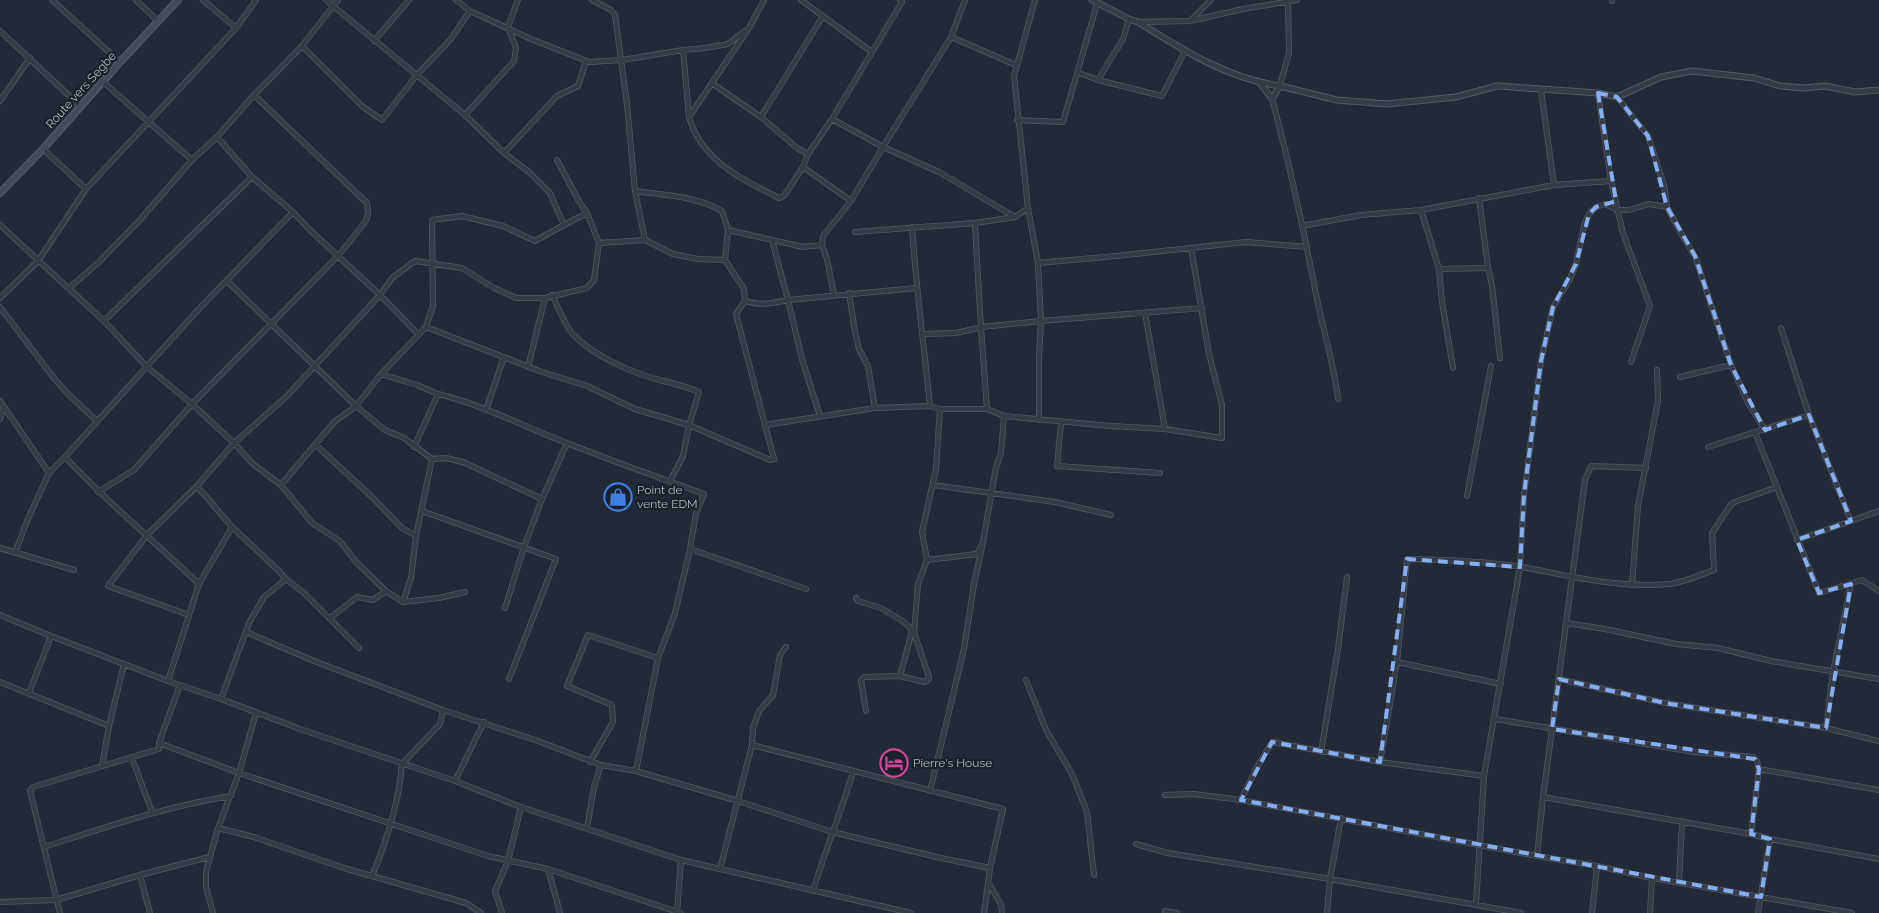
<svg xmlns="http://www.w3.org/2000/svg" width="1879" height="913" font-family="Raleway,sans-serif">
	<rect width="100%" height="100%" fill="#212a37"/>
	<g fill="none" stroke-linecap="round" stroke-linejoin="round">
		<g stroke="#525a65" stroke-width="6">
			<path id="minor" d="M 52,0 L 120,62
				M 136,0 L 158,21
				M 203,0 L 236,28
				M 326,0 L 465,115 L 504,153 L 557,96 L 578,86 L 586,61
				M 456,0 L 470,11 L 531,39 L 589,62 L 622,60 L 683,50 L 705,48 L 728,44 L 745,31
				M 592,0 L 611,10 L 615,15 L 627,104 L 635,191 C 664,195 696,196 722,211 L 728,230 L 725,260 L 744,289 L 745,301 C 759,306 774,303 788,300 L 802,359 L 820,416
				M 801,0 L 872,52
				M 1035,0 L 1014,76 L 1028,208 L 1038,263 L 1041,321 L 1039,357 L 1039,420
				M 1612,1 L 1612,0
				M 1191,20 L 1211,0
				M 1138,22 L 1190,21 L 1243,9 L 1297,0
				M 0,31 L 80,106
				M 951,37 L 1016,65
				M 374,41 L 409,0
				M 302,46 L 362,106 L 382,120 L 416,76 L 450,40 L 470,11
				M 683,50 L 689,117
				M 1079,73 L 1098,80 L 1162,96 L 1185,51
				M 1098,80 L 1123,39 L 1129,19
				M 102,81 L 192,160
				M 713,84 L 761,117 L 797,148 L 808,154 L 803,167 L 784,196 L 779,198 C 742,180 701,160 689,117 L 749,28 L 764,0
				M 1280,85 L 1289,53 L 1288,0
				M 1541,90 L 1554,185
				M 1598,93 L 1611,181 L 1623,233 L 1650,306 L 1631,362
				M 1617,97 L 1648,136 L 1664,185 L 1667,207 L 1682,235 L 1695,256 L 1731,365 L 1748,403 L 1765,430
				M 1272,99 C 1290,165 1304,232 1317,299 C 1324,333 1334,365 1338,399
				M 0,101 L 30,58
				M 465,115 L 514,61 L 516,48 L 508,27 L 518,0
				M 761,117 L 823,16
				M 832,119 L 883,147 L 951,37 L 965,0
				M 1017,120 L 1063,122 L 1097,4
				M 217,137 L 252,177 L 293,212 L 311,231 L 380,295 L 418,334
				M 43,149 L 86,189
				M 504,153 L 529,172 L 550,193 L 564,225 L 587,213
				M 808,154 L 832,119 L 902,2 L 900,0
				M 803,167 L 851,201
				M 635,191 L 645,240
				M 1479,198 L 1488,268 L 1492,285 L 1500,358
				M 1421,210 L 1439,269 L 1442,302 L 1453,368
				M 975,223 C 978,285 982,347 987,409
				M 0,225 L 104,321 L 146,366 L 192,404 L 234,443 L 253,464 L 281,485 L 312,523 L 340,541 L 356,562 L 386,591 L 403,602 L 439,598 L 465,592
				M 1302,226 L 1361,215 L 1421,210 L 1554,185 L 1611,181
				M 912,227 C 916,287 924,346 930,406
				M 728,230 L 803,247 L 822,245
				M 855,232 L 975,223 L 1015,217 L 1028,208
				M 772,240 L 788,300 L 916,288
				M 599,243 L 645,240 L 673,254 L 698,259 L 725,260
				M 1038,263 L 1116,256 L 1246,242 L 1307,247
				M 1439,269 L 1488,268
				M 227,281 L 356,406 L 385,430 L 404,438 L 432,459 L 446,458 L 463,462 L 542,499
				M 69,288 L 98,263 L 138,222 L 192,160 L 217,137 L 254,95 L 302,46 L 338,0
				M 849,293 L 855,332 L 859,349 L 868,366 L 875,408
				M 552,295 C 558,307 564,323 572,333 C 591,355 634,374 663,381 C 677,384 685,386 699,392 L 689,425 L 683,456 L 670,481
				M 834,295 L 827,259 L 822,245 L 823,236 L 851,201 L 883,147 L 939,172 L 1015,217
				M 0,298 L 38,261 L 86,189 L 236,28 L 256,0
				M 745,301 L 736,314 L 765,425
				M 0,307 L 53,377 L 68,394 L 97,421
				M 1145,313 L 1165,429
				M 104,321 L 252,177
				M 426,327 L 542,372 L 587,386 L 635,409 L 689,425 L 770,460 L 774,459 L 765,425 L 875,408 L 930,406 L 940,409 L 987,409 L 1004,416 L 1110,426 L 1165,429 L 1222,438 L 1222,405 L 1209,354 L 1191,248
				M 1781,328 L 1809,415 L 1851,521
				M 923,334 L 956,333 L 982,327 L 1041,321 L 1202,308
				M 528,367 L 545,298
				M 381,374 L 417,385 L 438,394 L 414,447
				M 1680,377 L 1731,365
				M 438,394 C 483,405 525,427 567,443 C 612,461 658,477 704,494 L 696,513 L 690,549 L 675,613 L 658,658 L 636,771
				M 0,401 L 49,473
				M 486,410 L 504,357
				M 0,419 L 4,407
				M 1061,422 L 1057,466 L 1160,473
				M 1755,432 L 1819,593 L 1862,580 L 1879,591
				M 316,445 L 372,497 L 402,528 L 416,536
				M 1708,447 L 1809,415
				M 65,457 C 107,502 154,541 199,584
				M 281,485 L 334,422 L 356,406 L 381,374 L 426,327 L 433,306 L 432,220 L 462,216 L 503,226 L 535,241 L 564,225
				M 933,485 L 1055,502 L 1111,515
				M 197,486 L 232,527 L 279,571 L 286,579 L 304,593 L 359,648
				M 98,492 L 134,470 L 192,404 L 338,256 L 366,221 L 368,213 L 367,203 L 254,95
				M 1467,496 L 1491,366
				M 422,511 L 556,559 L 509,679
				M 1797,540 L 1879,511
				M 0,548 L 74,570
				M 690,549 L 806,589
				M 15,553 L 27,521 L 49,473 L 65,457 L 197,311 L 293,212
				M 927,560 L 977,554 L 983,542 L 996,467 L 1001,453 L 1004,416
				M 1632,585 L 1638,506 L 1658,401 L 1657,370
				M 856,598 L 858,601 L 881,608 L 904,622 L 914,632
				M 403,602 L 411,578 L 416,536 L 432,459
				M 505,608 L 524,547 L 542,499 L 567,443
				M 0,615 L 51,636 L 168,681 L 221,699 L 300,729 L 455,781 L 521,807 L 633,844 L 681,860 L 911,913
				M 189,615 L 108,586 L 147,535 L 197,486 L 234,443 L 287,396 L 380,295 L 392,278 L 415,261 L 462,268 L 494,288 L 516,298 L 545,298 L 587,288 L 594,280 L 599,243 L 587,213 L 580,203 L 557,160
				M 330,618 L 357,597 L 373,600 L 386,591
				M 1566,623 L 1605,629 L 1676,644 L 1718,648 L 1771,661 L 1879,679
				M 246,632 L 314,661 L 443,710 L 538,741 L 601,765
				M 1397,662 L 1501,684
				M 900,676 L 912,631
				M 1559,679 L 1665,703 L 1826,728 L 1879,741
				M 1026,680 L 1047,732 L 1072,774 L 1087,812 L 1094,875
				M 168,681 L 199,584 L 232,527
				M 0,682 L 109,726
				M 29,693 L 51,636
				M 221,699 L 249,623 L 264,597 L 286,579
				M 866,711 L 861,680 L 864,677 L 900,676 L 924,682 L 928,680 L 929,677 L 914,632 L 918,584 L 927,560 L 922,532 L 936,469 L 940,409
				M 1495,719 L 1694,752 L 1753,757 L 1757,761 L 1759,769 L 1879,790
				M 1826,728 L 1833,672 L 1851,584
				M 159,743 L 239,773 L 488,856 L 548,869 L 681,913
				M 752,745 L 1003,809 L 990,868 L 984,913
				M 1321,752 L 1338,649 L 1347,577
				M 132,758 L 152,812
				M 590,762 L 613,722 L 612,705 L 567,686 L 588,635 L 658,658
				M 1380,762 L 1397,662 L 1407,559 C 1444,560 1485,561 1522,567 C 1571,576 1620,589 1670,584 C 1685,582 1700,575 1714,570 L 1712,533 L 1732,503 L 1777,487
				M 102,766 L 109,726 L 124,664
				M 455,781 L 484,722
				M 930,791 L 964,649 L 974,584 L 983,542
				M 1165,795 L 1194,794 L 1241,800 L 1537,856 L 1597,866 L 1652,878 L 1852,913
				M 1543,797 L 1585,480 L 1591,466 L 1646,468
				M 1241,800 L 1256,769 L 1272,742 L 1380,762 L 1484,776
				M 218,828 L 254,837 L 344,868 L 466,903 L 481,913
				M 587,828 L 594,787 L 601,765 L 636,771 L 738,801 L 832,832 L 941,858 L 990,868
				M 1751,834 L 1759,769
				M 1136,844 L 1168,853 L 1330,879 L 1521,913
				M 44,847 C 106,827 167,806 231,796
				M 1537,856 L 1543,797 L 1751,834 L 1770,839 L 1879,859
				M 548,869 L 560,913
				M 720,869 L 752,745 L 753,728 L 759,711 L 773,695 L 780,655 L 786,647
				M 140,875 L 150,913
				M 372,876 C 387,840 399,803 402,764 L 440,724 L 443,710
				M 1679,882 L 1682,822
				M 989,884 L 1001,904 L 1002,913
				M 813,891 C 825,851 841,812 853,772
				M 0,902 L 56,900 L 140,875 L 209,857
				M 1476,904 L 1484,776 L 1520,567 L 1524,495 L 1541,361 L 1553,307 L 1569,281 L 1576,264 L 1585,222 L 1589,214 L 1596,207 L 1605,204 L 1618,210 L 1629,210 L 1649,204 L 1667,207
				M 60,913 L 30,791 L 33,787 L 159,749 L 159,743 L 180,685
				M 213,913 L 206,887 L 206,872 L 218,828 L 239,773 L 256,713
				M 502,913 L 495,891 L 508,861 L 521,807
				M 677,913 L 681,860
				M 1165,913 L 1165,911 L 1177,913
				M 1327,913 L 1330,879 L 1341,818
				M 1592,913 L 1597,866
				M 1650,913 L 1652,878
				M 1758,913 L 1770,839"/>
		</g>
		<g stroke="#525a65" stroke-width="7">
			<path id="tertiary" d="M 1092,0 L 1129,19 L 1138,22 C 1183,50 1226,78 1280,86 L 1272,99 L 1260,83
				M 1280,86 L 1337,100 L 1387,104 L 1456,97 L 1497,86 L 1598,93 L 1617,97 L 1661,77 L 1692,71 L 1754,78 L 1780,86 L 1803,88 L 1825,86 L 1855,92 L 1879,90"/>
		</g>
		<g stroke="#525a65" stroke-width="8">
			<path id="secondary" d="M 0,193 L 43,149 L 120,62 L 178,0"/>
		</g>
		<use href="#minor" stroke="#353c48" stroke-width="4.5"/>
		<use href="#tertiary" stroke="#353c48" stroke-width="5"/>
		<use href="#secondary" stroke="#434b5b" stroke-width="5.5"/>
	</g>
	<path fill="none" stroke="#85aef3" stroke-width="4" stroke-dasharray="10 6" stroke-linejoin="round" d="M 1598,93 L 1617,97 L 1648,136 L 1667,207 L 1695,256 L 1731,365 L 1765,430 L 1809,415 L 1851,521 L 1797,540 L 1819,593 L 1851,584 L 1826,728 L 1665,703 L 1559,679 L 1552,729 L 1755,759 L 1759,769 L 1751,834 L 1770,839 L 1761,897 L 1241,800 L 1272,742 L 1380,762 L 1407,559 L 1520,567 L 1524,495 L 1541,361 L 1553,307 L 1576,264 L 1589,214 L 1596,207 L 1616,201 Z"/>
	<defs>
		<g id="shop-ring" transform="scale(1.4375)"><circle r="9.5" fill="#1a212c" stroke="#3f7fe0" stroke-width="1.5"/><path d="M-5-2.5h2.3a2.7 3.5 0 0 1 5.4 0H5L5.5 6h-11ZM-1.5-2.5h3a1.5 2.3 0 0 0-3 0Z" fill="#3f7fe0"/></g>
		<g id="hotel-ring" transform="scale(1.4375)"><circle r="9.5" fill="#1a212c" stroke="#d1479c" stroke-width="1.5"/><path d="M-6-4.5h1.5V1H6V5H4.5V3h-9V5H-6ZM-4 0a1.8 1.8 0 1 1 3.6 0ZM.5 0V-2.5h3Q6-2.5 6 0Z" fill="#d1479c"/></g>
	</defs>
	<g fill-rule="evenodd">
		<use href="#shop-ring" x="618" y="497"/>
		<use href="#hotel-ring" x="894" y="763"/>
	</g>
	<g text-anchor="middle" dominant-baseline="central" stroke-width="4.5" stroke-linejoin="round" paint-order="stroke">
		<g font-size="12" fill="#afb7c4" stroke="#1a212c">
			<text transform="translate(81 90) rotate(-48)">Route vers Segbe</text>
		</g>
		<g font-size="12" fill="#afb7c4" stroke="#1a212c" text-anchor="start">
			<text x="637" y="490">Point de<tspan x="637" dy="14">vente EDM</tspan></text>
			<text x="913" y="763">Pierre's House</text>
		</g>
	</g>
</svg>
